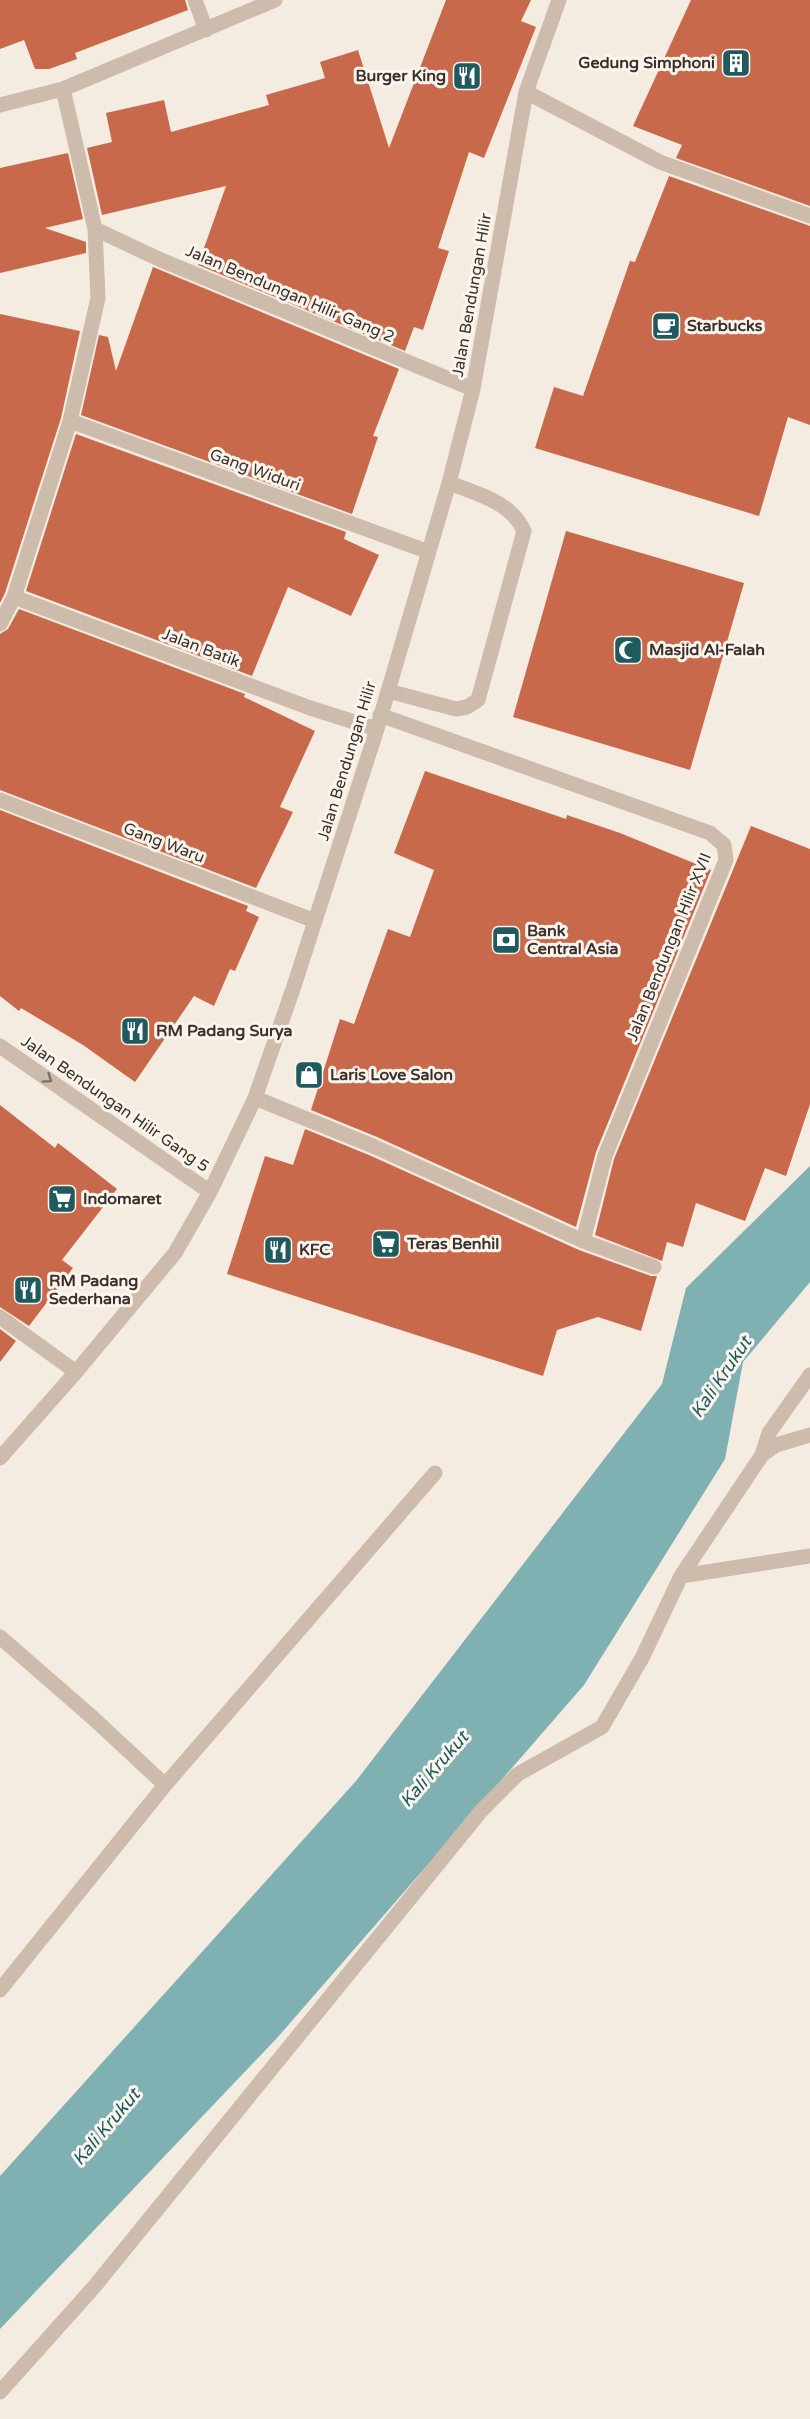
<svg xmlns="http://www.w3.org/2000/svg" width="810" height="2419" font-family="'Varela Round',sans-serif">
	<rect width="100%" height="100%" fill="#f4ebe1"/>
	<path fill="#7fb0b2" d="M 810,1166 L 810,1282 L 743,1362 L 725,1459 L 584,1685 L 277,2038 L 0,2329 L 0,2176 L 356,1781 L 662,1384 L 686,1288 Z"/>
	<path fill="#c8694b" d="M 0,0 L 185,0 L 188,10 L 75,53 L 77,59 L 49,69 L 35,69 L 24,40 L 0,49 Z
		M 446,0 L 531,0 L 521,21 L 536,27 L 484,158 L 469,152 L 438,248 L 449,251 L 423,330 L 414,327 L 405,351 L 198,265 L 226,186 L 102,215 L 87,148 L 112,142 L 106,113 L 164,100 L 171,132 L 269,105 L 266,95 L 325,78 L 320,62 L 358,50 L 389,148 Z
		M 691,0 L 810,0 L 810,206 L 676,158 L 682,145 L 633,126 Z
		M 68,153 L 83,219 L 45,228 L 86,242 L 86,253 L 0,273 L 0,168 Z
		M 669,176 L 810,226 L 810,425 L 788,417 L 759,516 L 535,448 L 554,387 L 583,396 L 630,261 L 635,262 Z
		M 153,267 L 399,369 L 373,436 L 378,437 L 352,514 L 81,415 L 99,335 L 108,337 L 116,371 Z
		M 0,314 L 80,331 L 61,418 L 5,593 L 0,603 Z
		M 76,434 L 346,532 L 344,539 L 379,555 L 351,616 L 288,587 L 252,676 L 26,591 Z
		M 566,531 L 744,583 L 690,770 L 513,717 Z
		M 19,609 L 245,694 L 244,697 L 315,731 L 280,807 L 293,812 L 256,888 L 0,790 L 0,634 L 8,629 Z
		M 425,771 L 566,819 L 567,815 L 620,833 L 711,870 L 596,1152 L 576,1227 L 377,1137 L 311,1110 L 340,1019 L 354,1024 L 388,929 L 410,937 L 434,870 L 394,853 Z
		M 0,810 L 248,906 L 246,911 L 259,917 L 235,971 L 230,969 L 214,1006 L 194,996 L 135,1082 L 83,1045 L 21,1008 L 19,1011 L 0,996 Z
		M 751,826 L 810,849 L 810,1104 L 786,1176 L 765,1168 L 745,1221 L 696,1203 L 683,1247 L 667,1242 L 662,1261 L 595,1235 L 614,1159 Z
		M 0,1105 L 55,1148 L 58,1143 L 117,1189 L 62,1260 L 73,1268 L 29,1326 L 0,1307 Z
		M 305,1129 L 369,1155 L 579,1250 L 651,1276 L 657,1276 L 641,1331 L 598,1317 L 557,1330 L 543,1376 L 227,1274 L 265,1156 L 293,1165 Z
		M 0,1329 L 16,1341 L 0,1362 Z"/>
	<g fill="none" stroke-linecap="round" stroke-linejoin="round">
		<path stroke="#cdbbac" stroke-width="15" d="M 195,0 L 206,30
			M 526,92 L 660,162 L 810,216
			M 0,105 L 63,89 L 275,0
			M 95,229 L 161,260 L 473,389
			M 70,421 L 429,552
			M 14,597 L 310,708 L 377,729
			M 0,624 L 14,597 L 70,421 L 98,298 L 95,229 L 63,89
			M 388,691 L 456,709 L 467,707 L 478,700 L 524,531 C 511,502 478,494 449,483
			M 380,715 L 710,833 L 724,845 L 726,860 L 605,1156 L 583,1241
			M 0,800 L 315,921
			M 0,1046 L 210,1192
			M 255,1098 L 373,1146 L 583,1241 L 654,1267
			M 0,1317 L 76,1372
			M 762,1455 L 769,1433 L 810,1375
			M 0,1458 L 76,1372 L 175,1253 L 210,1192 L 255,1098 L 294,986 L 377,729 L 449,483 L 473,389 L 526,92 L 559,0
			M 681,1576 L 762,1455 L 776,1445 L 810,1435
			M 0,1637 L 93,1718 L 165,1785
			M 0,1990 L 165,1785 L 435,1473
			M 0,2392 L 94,2287 L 481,1811 L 518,1774 L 602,1727 L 642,1658 L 681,1576 L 810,1556"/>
	</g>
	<defs><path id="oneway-chevron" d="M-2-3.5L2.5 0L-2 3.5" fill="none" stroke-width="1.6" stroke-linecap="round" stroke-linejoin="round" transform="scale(1.5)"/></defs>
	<use stroke="#7d6f65" href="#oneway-chevron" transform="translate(48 1079) rotate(35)"/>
	<defs>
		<g id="building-square" transform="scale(1.5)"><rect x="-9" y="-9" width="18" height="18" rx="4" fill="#1f5a5e" stroke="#fbf5ee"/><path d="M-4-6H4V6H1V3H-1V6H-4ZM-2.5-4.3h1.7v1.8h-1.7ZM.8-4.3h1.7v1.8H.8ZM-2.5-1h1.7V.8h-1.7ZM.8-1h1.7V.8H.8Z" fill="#fff"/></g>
		<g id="restaurant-square" transform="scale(1.5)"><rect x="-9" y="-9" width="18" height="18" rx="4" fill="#1f5a5e" stroke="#fbf5ee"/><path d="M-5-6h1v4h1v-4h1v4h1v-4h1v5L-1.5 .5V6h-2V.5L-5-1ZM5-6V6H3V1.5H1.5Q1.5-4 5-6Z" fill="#fff"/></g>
		<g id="cafe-square" transform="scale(1.5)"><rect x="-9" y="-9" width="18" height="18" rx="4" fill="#1f5a5e" stroke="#fbf5ee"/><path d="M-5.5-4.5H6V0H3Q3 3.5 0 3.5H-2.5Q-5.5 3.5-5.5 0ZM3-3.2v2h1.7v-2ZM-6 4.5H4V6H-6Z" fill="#fff"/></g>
		<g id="mosque-square" transform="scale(1.5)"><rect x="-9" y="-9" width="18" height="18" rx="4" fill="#1f5a5e" stroke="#fbf5ee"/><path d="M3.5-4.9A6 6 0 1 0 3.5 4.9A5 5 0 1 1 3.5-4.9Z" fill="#fff"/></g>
		<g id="bank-square" transform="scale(1.5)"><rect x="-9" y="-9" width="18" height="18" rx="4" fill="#1f5a5e" stroke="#fbf5ee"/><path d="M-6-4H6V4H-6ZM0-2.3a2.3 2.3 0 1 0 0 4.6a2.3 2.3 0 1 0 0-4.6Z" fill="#fff"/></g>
		<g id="shop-square" transform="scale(1.5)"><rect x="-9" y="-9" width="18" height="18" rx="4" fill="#1f5a5e" stroke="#fbf5ee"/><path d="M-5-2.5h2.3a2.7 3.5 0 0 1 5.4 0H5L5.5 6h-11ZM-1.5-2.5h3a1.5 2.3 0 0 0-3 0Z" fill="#fff"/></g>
		<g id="supermarket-square" transform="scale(1.5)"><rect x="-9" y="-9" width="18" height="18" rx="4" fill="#1f5a5e" stroke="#fbf5ee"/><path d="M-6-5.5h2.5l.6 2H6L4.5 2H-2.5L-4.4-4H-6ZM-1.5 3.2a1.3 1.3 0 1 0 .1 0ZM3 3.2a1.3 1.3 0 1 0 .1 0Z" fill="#fff"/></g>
	</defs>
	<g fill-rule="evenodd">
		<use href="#building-square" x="736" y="63"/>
		<use href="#restaurant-square" x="467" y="76"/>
		<use href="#cafe-square" x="666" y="326"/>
		<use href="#mosque-square" x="628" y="650"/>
		<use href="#bank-square" x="506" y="940"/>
		<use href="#restaurant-square" x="135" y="1031"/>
		<use href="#shop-square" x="309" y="1075"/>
		<use href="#supermarket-square" x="62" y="1199"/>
		<use href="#supermarket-square" x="386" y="1244"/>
		<use href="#restaurant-square" x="278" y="1250"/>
		<use href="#restaurant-square" x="28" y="1290"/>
	</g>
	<g text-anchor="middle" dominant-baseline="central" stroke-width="6" stroke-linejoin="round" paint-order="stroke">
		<g font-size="16" font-weight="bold" fill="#3b302b" stroke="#fbf5ee" text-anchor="start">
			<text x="715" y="63" text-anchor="end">Gedung Simphoni</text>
			<text x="446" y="76" text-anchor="end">Burger King</text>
			<text x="687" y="326">Starbucks</text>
			<text x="649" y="650">Masjid Al-Falah</text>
			<text x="527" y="931">Bank<tspan x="527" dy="18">Central Asia</tspan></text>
			<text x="156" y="1031">RM Padang Surya</text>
			<text x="330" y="1075">Laris Love Salon</text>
			<text x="83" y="1199">Indomaret</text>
			<text x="407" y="1244">Teras Benhil</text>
			<text x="299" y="1250">KFC</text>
			<text x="49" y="1281">RM Padang<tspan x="49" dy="18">Sederhana</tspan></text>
		</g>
		<g font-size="16" fill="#3b302b" stroke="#fbf5ee">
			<text transform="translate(290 294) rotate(23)">Jalan Bendungan Hilir Gang 2</text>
			<text transform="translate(472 295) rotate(-80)">Jalan Bendungan Hilir</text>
			<text transform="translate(255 470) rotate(20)">Gang Widuri</text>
			<text transform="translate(201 648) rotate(21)">Jalan Batik</text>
			<text transform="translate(347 761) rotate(-73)">Jalan Bendungan Hilir</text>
			<text transform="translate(164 843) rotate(21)">Gang Waru</text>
			<text transform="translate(669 947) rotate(-68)">Jalan Bendungan Hilir XVII</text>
			<text transform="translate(115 1104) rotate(35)">Jalan Bendungan Hilir Gang 5</text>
		</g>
		<g font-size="18" font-style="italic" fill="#1f5a5e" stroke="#fbf5ee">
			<text transform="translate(721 1377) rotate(-56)">Kali Krukut</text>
			<text transform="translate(434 1769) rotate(-49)">Kali Krukut</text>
			<text transform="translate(106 2127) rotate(-50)">Kali Krukut</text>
		</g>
	</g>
</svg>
